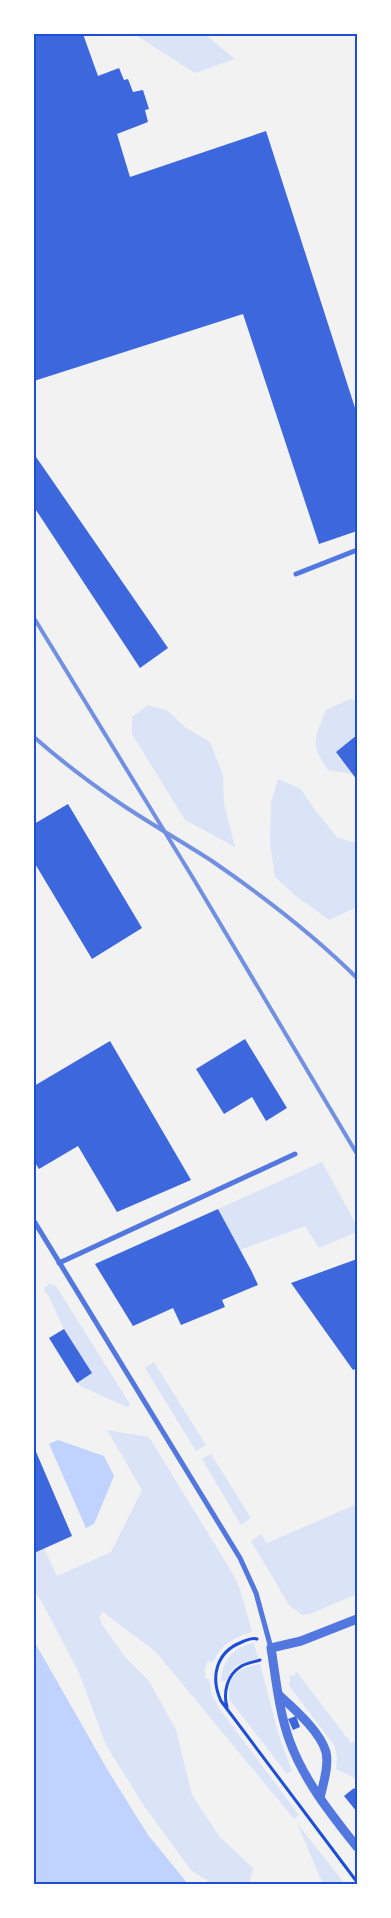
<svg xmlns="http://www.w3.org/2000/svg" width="391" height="1918" font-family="'Noto Sans',sans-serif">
	<rect width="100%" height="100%" fill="#f2f2f2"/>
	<path fill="#dbe4f7" d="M 134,34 L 205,34 L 235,59 L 195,73 Z
		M 350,699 L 357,700 L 357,735 L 336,752 L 352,774 L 328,770 C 309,743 315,738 326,710 Z
		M 148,705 L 168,711 L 186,728 L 210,742 L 223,775 L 224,803 L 235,847 L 185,820 L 132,734 L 132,717 Z
		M 278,779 L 301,789 L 315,810 L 338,838 L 357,843 L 357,907 L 329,920 L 297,897 L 275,877 L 270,844 L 271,803 Z
		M 322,1162 L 357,1226 L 357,1232 L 319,1248 L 305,1226 L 240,1250 L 218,1209 Z
		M 50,1284 L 56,1286 L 130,1404 L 127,1407 L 82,1387 L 77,1383 L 92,1373 L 64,1329 L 48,1295 L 44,1291 L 45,1287 Z
		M 154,1362 L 206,1445 L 196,1451 L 145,1368 Z
		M 107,1430 L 149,1437 L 233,1574 L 240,1589 L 252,1632 C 234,1637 221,1645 213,1662 L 208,1661 L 205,1668 L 205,1678 L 209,1679 L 212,1695 L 219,1708 L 299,1815 L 294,1819 L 156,1652 L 103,1612 L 99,1618 L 103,1626 L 125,1657 L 149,1681 L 176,1730 L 192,1795 L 219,1836 L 253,1868 L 250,1881 L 246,1884 L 212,1884 L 191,1870 L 144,1806 L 106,1745 L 79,1673 L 44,1606 L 34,1590 L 34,1553 L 44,1548 L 57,1576 L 111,1552 L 142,1490 Z
		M 211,1454 L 251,1518 L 241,1525 L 202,1459 Z
		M 357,1504 L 357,1594 L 310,1614 L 302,1615 L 289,1605 L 251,1541 L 261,1534 L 267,1543 Z
		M 254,1643 L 258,1658 L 235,1666 L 225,1681 L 221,1681 C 222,1661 234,1646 254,1643 Z
		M 260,1664 L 279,1736 L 292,1771 L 287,1774 L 229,1699 C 227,1674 239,1668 260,1664 Z
		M 296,1671 L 351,1743 L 357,1741 L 357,1779 L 336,1769 L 337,1757 L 334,1745 L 289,1686 L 290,1675 L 294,1676 Z
		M 297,1823 L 345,1884 L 323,1884 Z"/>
	<path fill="#bfd3fe" d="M 58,1440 L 104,1456 L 114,1476 L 94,1524 L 86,1528 L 49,1444 Z
		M 34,1641 L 107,1769 L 148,1835 L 188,1884 L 34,1884 Z"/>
	<path fill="#3d67dc" d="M 34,34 L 83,34 L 98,76 L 119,68 L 124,80 L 128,79 L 133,92 L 143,90 L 149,109 L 145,110 L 148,122 L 117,134 L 130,177 L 266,131 L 357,414 L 357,531 L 319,544 L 243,314 L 34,381 Z
		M 34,454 L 168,648 L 140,668 L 34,507 Z
		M 357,735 L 357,780 L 336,752 Z
		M 68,804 L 142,928 L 92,959 L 34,862 L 34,824 Z
		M 245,1039 L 287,1108 L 266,1121 L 252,1097 L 224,1114 L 196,1069 Z
		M 110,1041 L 191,1180 L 117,1212 L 78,1146 L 39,1169 L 34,1161 L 34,1086 Z
		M 218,1209 L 252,1272 L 258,1285 L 222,1300 L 225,1307 L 181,1325 L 173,1308 L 133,1326 L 95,1264 Z
		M 357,1259 L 357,1368 L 353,1370 L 291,1283 Z
		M 64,1329 L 92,1373 L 77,1383 L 49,1338 Z
		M 34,1447 L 72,1536 L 34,1553 Z
		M 296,1716 L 300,1727 L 293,1730 L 288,1719 Z
		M 354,1788 L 357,1792 L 357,1812 L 344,1796 Z"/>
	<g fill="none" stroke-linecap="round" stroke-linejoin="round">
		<path stroke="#1d4ed8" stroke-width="3" d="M 257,1639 C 252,1637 247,1640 242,1642 C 216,1652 210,1677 221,1701 L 357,1882
			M 227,1707 C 223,1693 227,1675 240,1667 C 246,1663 254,1662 260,1660"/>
		<path stroke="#5277de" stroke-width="5" d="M 296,574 L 357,550
			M 34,1221 L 240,1558 L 256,1593 L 271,1648
			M 59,1263 L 295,1154"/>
		<path stroke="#5277de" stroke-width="9" d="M 357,1619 L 301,1641 L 271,1648 C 276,1679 279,1712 290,1742 C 305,1782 331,1814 357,1847
			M 279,1695 C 294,1709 320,1731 326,1752 C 329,1767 323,1784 320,1798"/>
		<path stroke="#7290e2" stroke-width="4" d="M 34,618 L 193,878 L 357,1154
			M 34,737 C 61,761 89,782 118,802 C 149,823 181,841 212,861 C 263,896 313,934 357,978"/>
	</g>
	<rect width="391" height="1918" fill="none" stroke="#ffffff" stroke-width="70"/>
	<rect x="35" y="35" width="321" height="1848" fill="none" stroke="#1d4ed8" stroke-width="2"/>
</svg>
